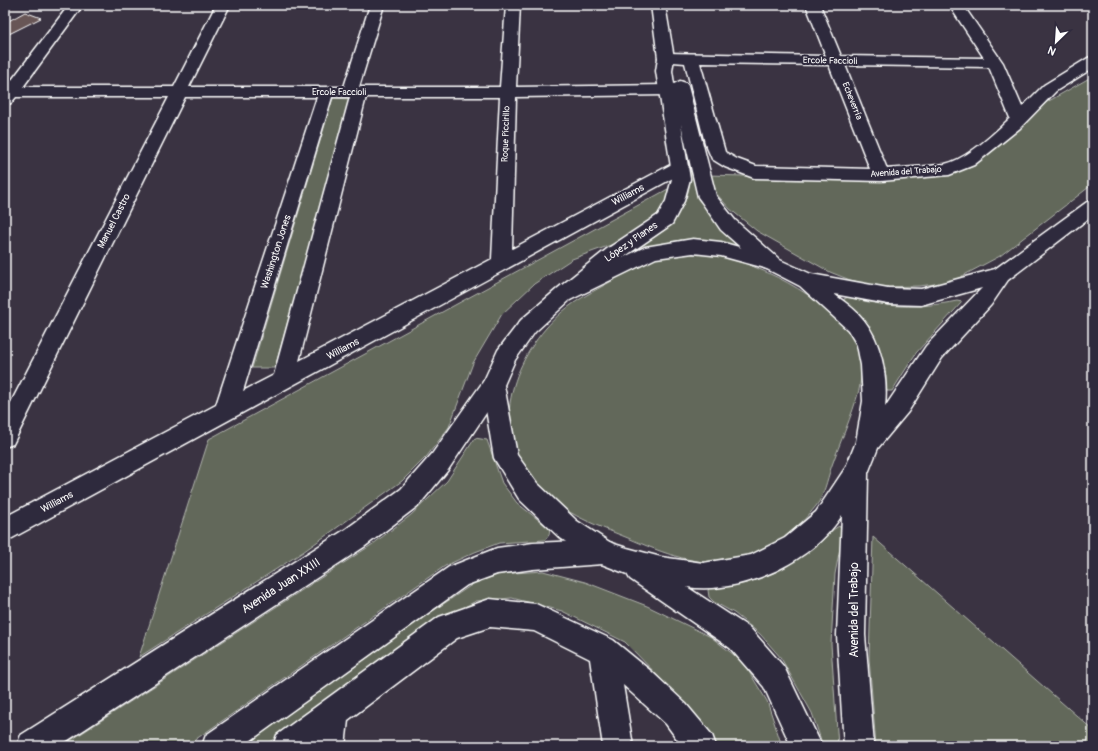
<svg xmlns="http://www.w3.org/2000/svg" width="1098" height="751" font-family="Pangolin,sans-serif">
	<rect width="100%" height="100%" fill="#3a3342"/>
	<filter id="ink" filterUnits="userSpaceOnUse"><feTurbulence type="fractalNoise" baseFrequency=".025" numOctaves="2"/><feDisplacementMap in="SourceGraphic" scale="8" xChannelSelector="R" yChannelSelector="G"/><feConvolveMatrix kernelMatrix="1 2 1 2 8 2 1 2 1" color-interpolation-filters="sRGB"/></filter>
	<g filter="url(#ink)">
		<path fill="#62685a" stroke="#b0b4ac" d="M 1093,76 L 1093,184 L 1000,256 L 951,282 L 919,286 L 880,287 L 850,280 L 830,272 L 757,231 L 730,209 L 713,190 L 708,175 L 884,180 L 955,174 L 990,153 L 1047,102 Z
			M 333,98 L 350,99 L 275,368 L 252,368 Z
			M 689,171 L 691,171 L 701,199 L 739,243 L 730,245 L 697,239 L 681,240 L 632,250 C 660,235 695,208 689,171 Z
			M 668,189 L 672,192 L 665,206 L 648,223 L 622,241 L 572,259 L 534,284 L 502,314 L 473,363 L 449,427 L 427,456 L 402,481 L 303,552 L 139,657 L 209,439 Z
			M 696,252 C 704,253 713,254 721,256 C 765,267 836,302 856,344 C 862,356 862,377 859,390 C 852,416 840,442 831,468 C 827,480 824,496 816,506 C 798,529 767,555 737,561 C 699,568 663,553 628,538 C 593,524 558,512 532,481 C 487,427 514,354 562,312 C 576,300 594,291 610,282 C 623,274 636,265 650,259 C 665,254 681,253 696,252 Z
			M 848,297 C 888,308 916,309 957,301 L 962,302 L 916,353 L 892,391 L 887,391 L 844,303 L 844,299 Z
			M 475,438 L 487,440 L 502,483 L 517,503 L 550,529 L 549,535 L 545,540 L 499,543 L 475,552 L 445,566 L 186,746 L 62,746 L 373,544 L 411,515 L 447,481 Z
			M 839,526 L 843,532 L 835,574 L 831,644 L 838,746 L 823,746 L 812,713 L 781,658 L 760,634 L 734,613 L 714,602 L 709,597 L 708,590 L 712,585 C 742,582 772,579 796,560 C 811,549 824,535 839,526 Z
			M 873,537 L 1093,730 L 1093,746 L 876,746 L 869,658 Z
			M 543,571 L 585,582 L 647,606 L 711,637 L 743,662 L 767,701 L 782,746 L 709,746 L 661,679 L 625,642 L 562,611 L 512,598 L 476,601 L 430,625 L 264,746 L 244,746 L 424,617 L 476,582 L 500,574 Z"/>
		<path fill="#685756" stroke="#fff" d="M 25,12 L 41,18 L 5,36 L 5,23 Z"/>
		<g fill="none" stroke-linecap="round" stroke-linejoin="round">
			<g stroke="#fff" stroke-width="3">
				<path id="street" d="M 69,5 L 83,5 L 23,87 L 174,87 L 216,5 L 230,5 L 189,87 L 344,87 L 370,5 L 384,5 L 359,87 L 500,87 L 506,5 L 520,5 L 516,87 L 667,85 L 673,87 L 675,90 L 673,93 L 667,95 L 516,97 L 512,249 L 674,163 L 680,161 L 686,163 L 689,167 L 686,171 L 5,542 L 5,517 L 216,405 L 317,97 L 185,97 L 13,444 L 5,447 L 5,414 L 169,97 L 16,97 L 11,103 L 5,105 L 5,89 ZM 332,97 L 350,97 L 274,375 L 243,391 ZM 366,97 L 500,97 L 492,259 L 299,361 Z
					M 806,5 L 820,5 L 841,56 L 984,58 L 949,5 L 963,5 L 1003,63 L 1022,107 L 1044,85 L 1088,58 L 1093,56 L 1093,68 L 1056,91 L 1020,128 L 974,165 L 949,175 L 881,181 L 754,178 L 725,167 L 712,159 L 705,143 L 685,63 L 661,61 L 658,58 L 661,55 L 666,53 L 826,56 ZM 700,63 L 829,65 L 870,169 L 756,166 L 737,159 L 725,152 ZM 845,65 L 989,67 L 1010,118 C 995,133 967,159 945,164 C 927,167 906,167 887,169 Z
					M 490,599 L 536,604 L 613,640 L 652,672 L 686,704 L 712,735 L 716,746 L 682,746 L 666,724 L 623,685 L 633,746 L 603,746 L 590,659 L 534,631 L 490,627 L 457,638 L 348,720 L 345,746 L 315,746 L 315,744 L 313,746 L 273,746 L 277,735 L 439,617 Z"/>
			</g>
			<g stroke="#fff" stroke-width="3">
				<path id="secondary" d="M 651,5 L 665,5 L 674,58 L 672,71 L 674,84 L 680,81 L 686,83 L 688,86 L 716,196 L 735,220 L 778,258 L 781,263 L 778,268 L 771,270 L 764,268 L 721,230 L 701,201 L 698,197 L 681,124 L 690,179 L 684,201 L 672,224 L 621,259 L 571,299 L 564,302 L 557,299 L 554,294 L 557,289 L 607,249 L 658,215 L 666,201 L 672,179 L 671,167 L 656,71 L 658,58 Z
					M 493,376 L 501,379 L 504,385 L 501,391 L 448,470 L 419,505 L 364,547 L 59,746 L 17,746 L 21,735 L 346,529 L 401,489 L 432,454 L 485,379 Z
					M 603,540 L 612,543 L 616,552 L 612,561 L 603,564 L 533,569 L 497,574 L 467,585 L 243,746 L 202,746 L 206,735 L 449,567 L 497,548 L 533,543 Z"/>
			</g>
			<g stroke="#fff" stroke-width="3">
				<path id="primary" d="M 1093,200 L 1093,215 L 1008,280 L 991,305 L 942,358 L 908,412 L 878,448 L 868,473 L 865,635 L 874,746 L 844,746 L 837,635 L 842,515 C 813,562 741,595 687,587 L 750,628 L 784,667 L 822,746 L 791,746 L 764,687 L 730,648 L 630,579 L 627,574 L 594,561 L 559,537 L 519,499 L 494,458 L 482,385 L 498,350 L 521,320 L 556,290 L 645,247 L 693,239 L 721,242 L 771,256 L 811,274 L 888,288 L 921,289 L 995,269 L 1087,202 ZM 693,253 L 721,256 L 765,268 L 800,286 L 848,330 L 857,345 L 861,365 L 863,401 L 856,442 L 846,467 L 816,512 L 785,538 L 751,555 L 703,563 L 661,557 L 627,548 L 611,543 L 577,521 L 537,483 L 517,455 L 504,385 L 515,360 L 535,332 L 570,300 L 656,258 ZM 982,288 L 926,346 L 885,407 C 888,378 882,341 862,318 C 855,309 843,301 834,294 L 888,304 L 921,305 Z"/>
			</g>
			<use href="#street" fill="#2f2a3d" fill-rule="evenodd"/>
			<use href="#secondary" fill="#2f2a3d" fill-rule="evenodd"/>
			<use href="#primary" fill="#2f2a3d" fill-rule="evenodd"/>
		</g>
	</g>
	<g text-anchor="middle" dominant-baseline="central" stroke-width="4" stroke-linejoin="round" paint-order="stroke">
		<g font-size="9" fill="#fff" stroke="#2f2a3d">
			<text transform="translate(830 61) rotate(1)">Ercole Faccioli</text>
			<text x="339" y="92">Ercole Faccioli</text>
			<text transform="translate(852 101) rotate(68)">Echeverría</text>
			<text transform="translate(506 134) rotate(-88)">Roque Piccirillo</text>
			<text transform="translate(906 172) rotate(-4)">Avenida del Trabajo</text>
		</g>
		<g font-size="10" fill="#fff" stroke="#2f2a3d">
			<text transform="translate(628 195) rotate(-28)">Williams</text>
			<text transform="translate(114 221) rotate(-63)">Manuel Castro</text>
			<text transform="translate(631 242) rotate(-35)">López y Planes</text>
			<text transform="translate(276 252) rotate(-72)">Washington Jones</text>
			<text transform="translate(343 349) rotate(-28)">Williams</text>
			<text transform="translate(57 502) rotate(-28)">Williams</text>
		</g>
		<g font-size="12" fill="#fff" stroke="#2f2a3d">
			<text transform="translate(281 586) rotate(-33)">Avenida Juan XXIII</text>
			<text transform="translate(854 610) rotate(-90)">Avenida del Trabajo</text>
		</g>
	</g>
	<rect width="1098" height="751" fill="none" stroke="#2f2a3d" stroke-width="20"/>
	<rect x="10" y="10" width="1078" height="731" fill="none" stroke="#fff" stroke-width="1.5" filter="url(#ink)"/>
	<g transform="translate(1056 42) rotate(205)" stroke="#2f2a3d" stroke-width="3" paint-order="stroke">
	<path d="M0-3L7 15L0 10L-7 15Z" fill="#ffffff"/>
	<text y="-6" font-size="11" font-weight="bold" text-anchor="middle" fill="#ffffff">N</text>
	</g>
</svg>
